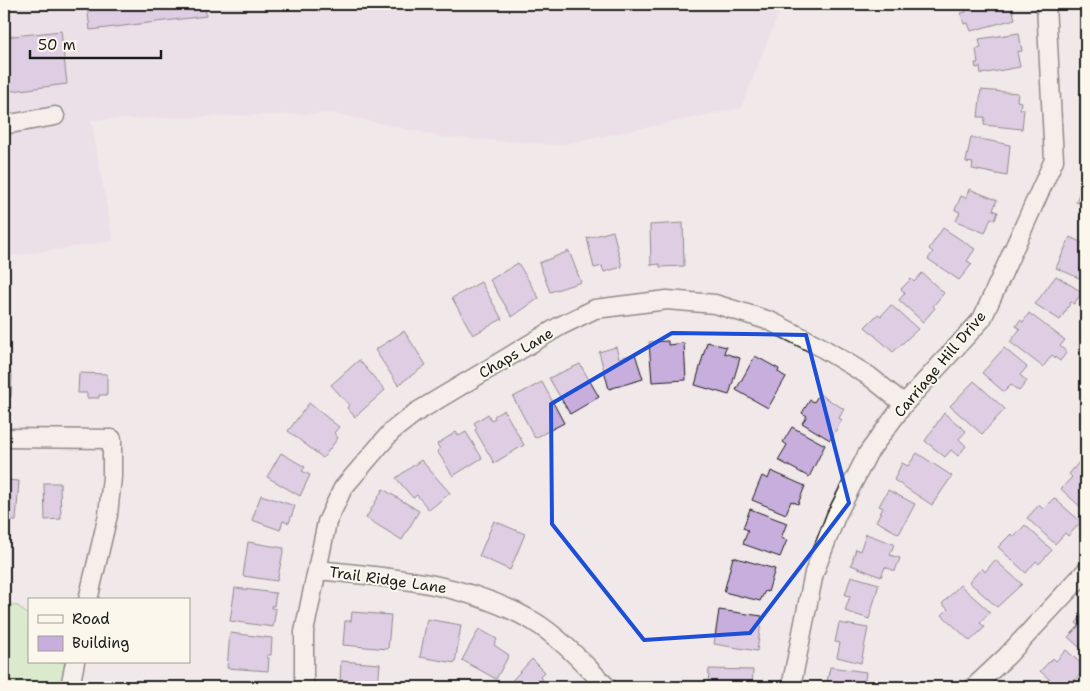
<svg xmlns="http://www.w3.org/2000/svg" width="1090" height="691" font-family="'Shantell Sans',sans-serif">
	<rect width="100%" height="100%" fill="#f1e8e9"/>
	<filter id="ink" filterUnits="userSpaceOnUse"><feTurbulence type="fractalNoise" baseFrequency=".02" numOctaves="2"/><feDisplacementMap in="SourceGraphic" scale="10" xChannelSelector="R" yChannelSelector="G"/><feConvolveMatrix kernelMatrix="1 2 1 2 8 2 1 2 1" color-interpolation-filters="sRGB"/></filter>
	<g filter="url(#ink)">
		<path fill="#e4d7e5" d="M 4,4 L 782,4 L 741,108 L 560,145 L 444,137 L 332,113 L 91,120 L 113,241 L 4,257 Z"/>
		<path fill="#c0edaa" stroke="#6e8463" d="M 4,603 L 18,606 L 29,616 L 29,662 L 70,662 L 65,687 L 4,687 Z"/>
		<path fill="#c7aedc" stroke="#1c1c1c" d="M 87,4 L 205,4 L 206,16 L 90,30 Z
			M 963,4 L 1011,4 L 1015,19 L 971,31 L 968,23 L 964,24 L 961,13 L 966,12 Z
			M 61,31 L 67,84 L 4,92 L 4,37 Z
			M 1019,33 L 1022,51 L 1017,52 L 1020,67 L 981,74 L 980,67 L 976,68 L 975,63 L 978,63 L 976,49 L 981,48 L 979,39 Z
			M 981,90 L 1018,93 L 1017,101 L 1021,102 L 1020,109 L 1024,109 L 1022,129 L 984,125 L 985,117 L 978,117 Z
			M 971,137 L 1010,145 L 1007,176 L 972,169 L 973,163 L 966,162 Z
			M 1082,185 L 1086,186 L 1086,221 L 1079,219 L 1083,204 L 1076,202 Z
			M 969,189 L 997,200 L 993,210 L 998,212 L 995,220 L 991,218 L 985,233 L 956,221 L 960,212 L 955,210 L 961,196 L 966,198 Z
			M 683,223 L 684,266 L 660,267 L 660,264 L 651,265 L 650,225 Z
			M 943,228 L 975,249 L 967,261 L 972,264 L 959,280 L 928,259 L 933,252 L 929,249 Z
			M 613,231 L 622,267 L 604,272 L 602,266 L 594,268 L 587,238 Z
			M 1070,237 L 1086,245 L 1086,281 L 1056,268 Z
			M 569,251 L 581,282 L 550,292 L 539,263 Z
			M 518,263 L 539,298 L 512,317 L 490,280 Z
			M 922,273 L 944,293 L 933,306 L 935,308 L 923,322 L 899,300 L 905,293 L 901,289 L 911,279 L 914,282 Z
			M 1056,276 L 1082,292 L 1074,304 L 1071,302 L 1060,320 L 1035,304 Z
			M 481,282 L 502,319 L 473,335 L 452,298 Z
			M 891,305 L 918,329 L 893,352 L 865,327 L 878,314 L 881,316 Z
			M 1029,313 L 1065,340 L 1060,346 L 1067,352 L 1060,361 L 1052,355 L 1043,367 L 1010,342 L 1020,329 L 1016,326 L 1020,320 L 1023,322 Z
			M 404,331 L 426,365 L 398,385 L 375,350 Z
			M 668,341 L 668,345 L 684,343 L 686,380 L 652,382 L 649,342 Z
			M 707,342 L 726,347 L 724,353 L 740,358 L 729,395 L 695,385 Z
			M 616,347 L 619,358 L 635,354 L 643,379 L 609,389 L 599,352 Z
			M 1004,348 L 1027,367 L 1020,375 L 1027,381 L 1019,391 L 1011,385 L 1004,392 L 982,373 Z
			M 755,356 L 779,369 L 778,372 L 786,377 L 768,408 L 736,390 Z
			M 359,360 L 385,390 L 355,417 L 347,408 L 349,405 L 331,385 Z
			M 580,364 L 599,397 L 570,414 L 549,378 Z
			M 79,373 L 107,374 L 107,395 L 99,395 L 99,398 L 87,398 L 87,393 L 78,393 Z
			M 4,375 L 12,375 L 11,397 L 4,397 Z
			M 974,381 L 1005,409 L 982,434 L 950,406 Z
			M 542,382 L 564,423 L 535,438 L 513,397 Z
			M 819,394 L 844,409 L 839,418 L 842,420 L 830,440 L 802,423 L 807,416 L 802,413 L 810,400 L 814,402 Z
			M 309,403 L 339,427 L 334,433 L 338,438 L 323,458 L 288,431 Z
			M 504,410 L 524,445 L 494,463 L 475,430 L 477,428 L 474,423 L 488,414 L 491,420 L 495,418 L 494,416 Z
			M 944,413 L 966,431 L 959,439 L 966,446 L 958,456 L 951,450 L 945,457 L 925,441 Z
			M 792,427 L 825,445 L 809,477 L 778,460 L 787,445 L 783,442 Z
			M 456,432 L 459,436 L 466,432 L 482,458 L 453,476 L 437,451 L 440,449 L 437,444 Z
			M 281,453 L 305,467 L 302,471 L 310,475 L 300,496 L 267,477 Z
			M 917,453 L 952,476 L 932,505 L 894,480 L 902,463 L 908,466 Z
			M 421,460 L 450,493 L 429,510 L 417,495 L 413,498 L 396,478 Z
			M 1080,461 L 1086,467 L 1086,512 L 1061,489 L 1072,477 L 1069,474 Z
			M 771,471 L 805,486 L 798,504 L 791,501 L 786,514 L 752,500 L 762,476 L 768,479 Z
			M 4,480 L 19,481 L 16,521 L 4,520 Z
			M 44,483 L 60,483 L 61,519 L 45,520 Z
			M 383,489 L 419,511 L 402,540 L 366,518 Z
			M 888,490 L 915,504 L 899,534 L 876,521 L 883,508 L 879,506 Z
			M 261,495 L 295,506 L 289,523 L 283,521 L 280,530 L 252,520 Z
			M 1054,498 L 1081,522 L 1068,536 L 1065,533 L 1055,544 L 1027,518 L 1039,505 L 1043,509 Z
			M 750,509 L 787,523 L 781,538 L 787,540 L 780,557 L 743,544 L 748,530 L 743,528 Z
			M 494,521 L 525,534 L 510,570 L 479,556 Z
			M 1025,525 L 1052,550 L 1039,564 L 1036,561 L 1026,573 L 998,547 L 1011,534 L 1014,537 Z
			M 866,534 L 894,544 L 890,555 L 900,558 L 895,571 L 885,567 L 881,577 L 851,565 L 856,549 L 860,551 Z
			M 248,542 L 284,548 L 277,581 L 243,576 Z
			M 733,557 L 775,569 L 768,592 L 765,591 L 760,601 L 724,592 Z
			M 995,560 L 1022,584 L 997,607 L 969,582 L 982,568 L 985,572 Z
			M 851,576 L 879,584 L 869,619 L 845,611 L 850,596 L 845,595 Z
			M 960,585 L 990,612 L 980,623 L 985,627 L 970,641 L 942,615 L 948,609 L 942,604 Z
			M 235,588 L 276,593 L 274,606 L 271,606 L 271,608 L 276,609 L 273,627 L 230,621 Z
			M 719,610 L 762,616 L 757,651 L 714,644 Z
			M 1086,611 L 1086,653 L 1068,637 L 1079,626 L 1076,623 Z
			M 352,612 L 391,615 L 388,649 L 343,645 L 345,621 L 351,621 Z
			M 427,619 L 461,625 L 455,663 L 420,657 Z
			M 839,623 L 868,628 L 861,663 L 837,657 L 840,643 L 835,642 Z
			M 479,629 L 497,639 L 494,645 L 509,655 L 496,679 L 462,660 Z
			M 230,633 L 272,638 L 271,655 L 267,655 L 267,658 L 269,658 L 268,671 L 227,668 Z
			M 1066,650 L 1086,668 L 1068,687 L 1058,687 L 1040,671 L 1053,658 L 1056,661 Z
			M 532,659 L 545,672 L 540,677 L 548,687 L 506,687 Z
			M 341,661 L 380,664 L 378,687 L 352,687 L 352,681 L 340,680 Z
			M 830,667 L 866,672 L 864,687 L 826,687 Z
			M 709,669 L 753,670 L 752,687 L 708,687 Z
			M 231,684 L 268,684 L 268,687 L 231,687 Z"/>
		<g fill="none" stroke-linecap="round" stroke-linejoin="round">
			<g stroke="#1c1c1c" stroke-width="21">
				<path id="minor" d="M 4,125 L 55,116
					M 4,438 L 112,439 L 112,477 L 108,515 L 88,600
					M 317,570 C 391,577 467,583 533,621 C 561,638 584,664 607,687
					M 70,687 L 75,662
					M 304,687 L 304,632 L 327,522 L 343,488 L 392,431 L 415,413 L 560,326 L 595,309 L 667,300 L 715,304 L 770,321 L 819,346 L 869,376 L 904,404
					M 791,687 L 814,573 L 836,516 L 868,453 L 904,404 L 982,319 L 1054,160 L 1046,4
					M 974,687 L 1007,656 L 1086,571"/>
			</g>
			<use href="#minor" stroke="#fbf7ec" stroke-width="18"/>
		</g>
	</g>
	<path d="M0 0H1090V691H0ZM 672,333 L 806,335 L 849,503 L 750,633 L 644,640 L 552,524 L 551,404 Z" fill="#f1e8e9" fill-opacity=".55" fill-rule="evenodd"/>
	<path fill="none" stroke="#1d4ed8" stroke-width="4" stroke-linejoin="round" d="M 672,333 L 806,335 L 849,503 L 750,633 L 644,640 L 552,524 L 551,404 Z"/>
	<g text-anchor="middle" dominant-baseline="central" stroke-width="4" stroke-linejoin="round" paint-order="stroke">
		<g font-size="15" fill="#1c1c1c" stroke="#fbf7ec">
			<text transform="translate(516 353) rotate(-31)">Chaps Lane</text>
			<text transform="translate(940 364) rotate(-50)">Carriage Hill Drive</text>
			<text transform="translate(388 580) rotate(8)">Trail Ridge Lane</text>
		</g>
	</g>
	<rect width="1090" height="691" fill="none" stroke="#fbf7ec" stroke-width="20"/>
	<rect x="10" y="10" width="1070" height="671" fill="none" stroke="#1c1c1c" stroke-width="2" filter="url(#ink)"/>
	<rect x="28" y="598" width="162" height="65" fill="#fbf7ec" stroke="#a29f99"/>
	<rect x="38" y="615" width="25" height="8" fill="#fbf7ec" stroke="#a29f99"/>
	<text x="72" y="624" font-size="15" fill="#1c1c1c">Road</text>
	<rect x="38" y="636" width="25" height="15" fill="#c7aedc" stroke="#a29f99"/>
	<text x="72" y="648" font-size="15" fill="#1c1c1c">Building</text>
	<path d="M30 50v8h131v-8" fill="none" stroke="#1c1c1c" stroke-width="2.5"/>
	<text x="38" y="50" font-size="15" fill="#1c1c1c" stroke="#fbf7ec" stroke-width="4" paint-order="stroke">50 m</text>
</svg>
